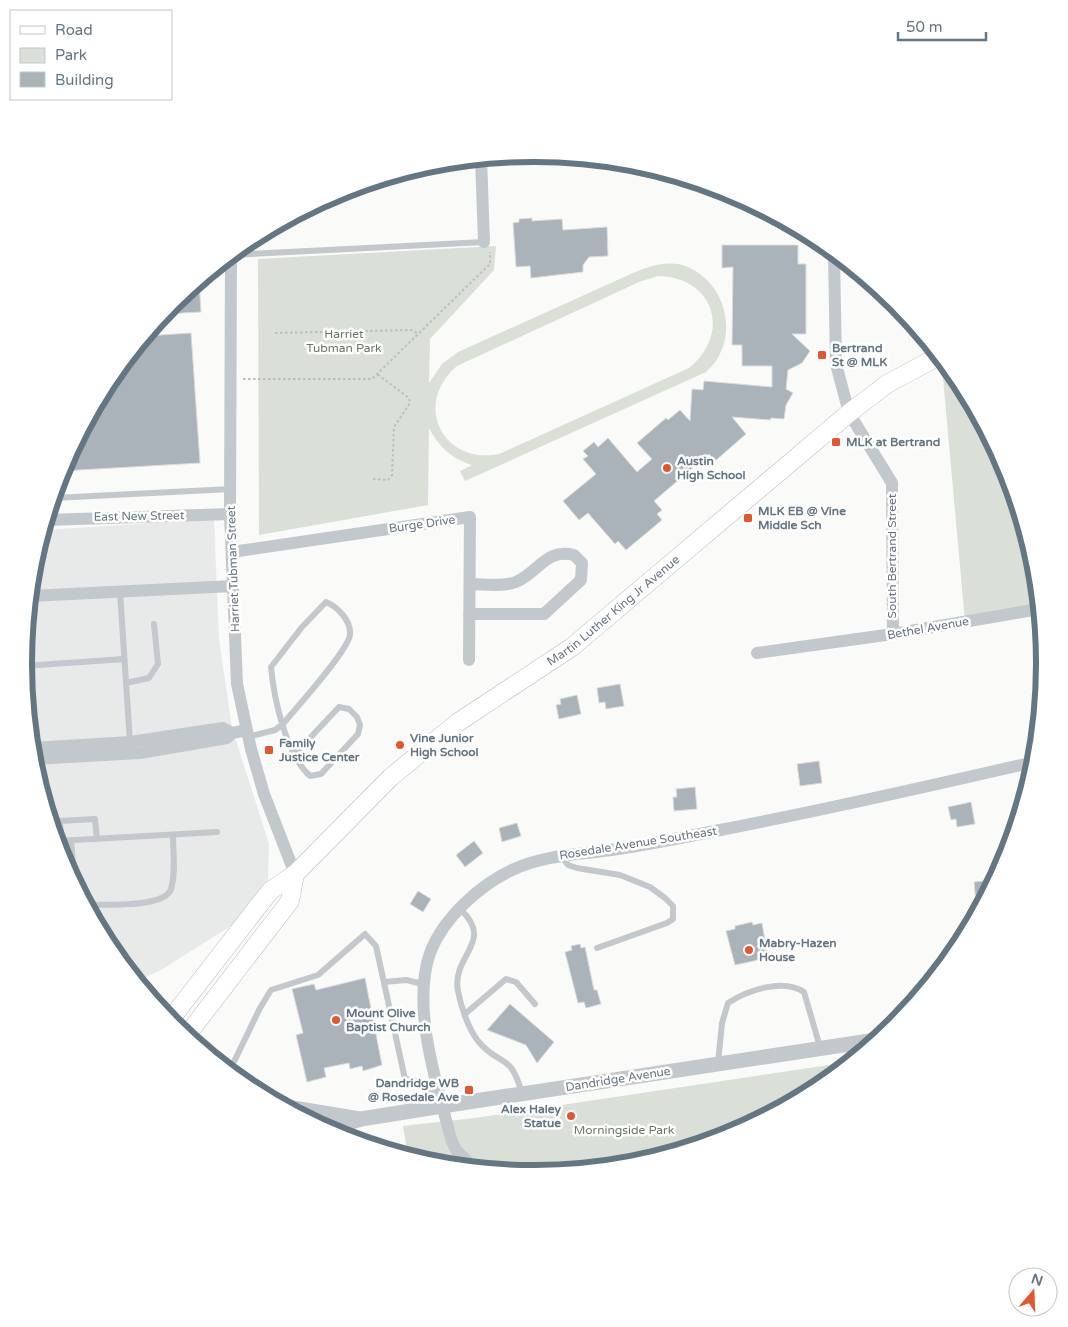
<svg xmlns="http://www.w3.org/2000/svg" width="1068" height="1327" font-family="'Varela Round',sans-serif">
	<rect width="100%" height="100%" fill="#fafaf8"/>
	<path fill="#e8e9e9" d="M 214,519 L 219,639 L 232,728 L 269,844 L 268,881 L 237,922 L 161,970 L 137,981 L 110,947 L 62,859 L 34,763 L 24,663 L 34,564 L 44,530 Z"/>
	<path fill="#dadfd7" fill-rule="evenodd" d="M 496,246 L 494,270 L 430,339 L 429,383 L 442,364 L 458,352 L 633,273 C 649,266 670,259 688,267 C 729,285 740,342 706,372 L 465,481 L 460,471 L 472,465 C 451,458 439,447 429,428 L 428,505 L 259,535 L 258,259 ZM 658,276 C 714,277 732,333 689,368 L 499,454 C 443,465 412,404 457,366 L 639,282 Z
		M 953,373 L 1006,469 L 1034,564 L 1039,606 L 965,621 L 943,378 Z
		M 849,1062 L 817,1088 L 729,1135 L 633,1164 L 534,1174 L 434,1164 L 408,1156 L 403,1126 L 475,1118 Z"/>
	<path fill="#aab3b9" stroke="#dcdcda" d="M 532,218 L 532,221 L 562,219 L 563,230 L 607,227 L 608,256 L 589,257 L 583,265 L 583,272 L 531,278 L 530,266 L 516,267 L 513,223 L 519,222 L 519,219 Z
		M 722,245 L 798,245 L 798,264 L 806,264 L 806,334 L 792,334 L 810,351 L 802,363 L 788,370 L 786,389 L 793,393 L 786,405 L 784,419 L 771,418 L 770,420 L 732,417 L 746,434 L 715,461 L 709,454 L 654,501 L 662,510 L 657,514 L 662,520 L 626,550 L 618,541 L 615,544 L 588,513 L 579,520 L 563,501 L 596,474 L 583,459 L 588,456 L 583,451 L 594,442 L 598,447 L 608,438 L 637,472 L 652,459 L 637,443 L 666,418 L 668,420 L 680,410 L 690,421 L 692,389 L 703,390 L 704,381 L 772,387 L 772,366 L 742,366 L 742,345 L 732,345 L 733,267 L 722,268 Z
		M 199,282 L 201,312 L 164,314 L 173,302 Z
		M 191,333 L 200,463 L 62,471 L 110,380 L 146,336 Z
		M 620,684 L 624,706 L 606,709 L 605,702 L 599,703 L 597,688 Z
		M 577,695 L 581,714 L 559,719 L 556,705 L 561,704 L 560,699 Z
		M 819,761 L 822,783 L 800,786 L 797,764 Z
		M 695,787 L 697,809 L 674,811 L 673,797 L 677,797 L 676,789 Z
		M 971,802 L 975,824 L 957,827 L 956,819 L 951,820 L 948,807 Z
		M 517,823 L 521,836 L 502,842 L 499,828 Z
		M 474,841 L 483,853 L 465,867 L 456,855 Z
		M 994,880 L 977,913 L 974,882 Z
		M 418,891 L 431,899 L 423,912 L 410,904 Z
		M 752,922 L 753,925 L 762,923 L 768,958 L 735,965 L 726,931 L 735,929 L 735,926 Z
		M 580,944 L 581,948 L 585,947 L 594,990 L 597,990 L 601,1004 L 586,1008 L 584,1002 L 578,1003 L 565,952 L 572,950 L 571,946 Z
		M 365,978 L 382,1065 L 363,1071 L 362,1066 L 350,1069 L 349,1063 L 324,1068 L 326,1077 L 307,1082 L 296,1035 L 303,1033 L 292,989 L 314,984 L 316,990 Z
		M 510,1004 L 554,1042 L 537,1063 L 526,1045 L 487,1030 Z"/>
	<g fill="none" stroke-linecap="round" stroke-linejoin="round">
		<g stroke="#b3babf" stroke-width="19">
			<g id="secondary">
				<path id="s1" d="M 170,1020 L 270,891 L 295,874 L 391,777 L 457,723 L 572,647 L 849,413 L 887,384 L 939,356"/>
				<path d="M 187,1035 L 290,901 L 295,874"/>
			</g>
		</g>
		<path stroke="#bbbfc2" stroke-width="2" stroke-dasharray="2.5 2.5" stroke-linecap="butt" d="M 275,333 L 412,330 L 418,334
			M 243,379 L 372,379 L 490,264 L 490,252
			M 373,479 L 388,480 L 392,475 L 394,427 L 410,403 L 409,398 L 377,374"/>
		<path stroke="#c3c8cc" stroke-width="6" d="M 231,255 L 484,242
			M 54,498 L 231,489
			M 120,592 L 130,742
			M 24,666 L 124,659
			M 126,683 L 149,678 L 158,664 L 154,624
			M 248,737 L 275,730 L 283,724 C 295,709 350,649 350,634 C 351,621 338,607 326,602 L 302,627 L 271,667 C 274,699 286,755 310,776 L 321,774 L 358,734 L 360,725 L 357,717 L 349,709 L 339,707 L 294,755
			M 71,840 L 74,879
			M 57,841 L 217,832
			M 61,841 L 60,821 L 95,819 L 97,839
			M 561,856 L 568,865 L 577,868 L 620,875 L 650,887 L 665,898 L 673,906 L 673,919 L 667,923 L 597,948
			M 87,905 C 106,904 165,908 171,889 C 176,873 173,852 173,835
			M 460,909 C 496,942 451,955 458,991 C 461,1007 468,1028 478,1041 C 499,1067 511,1051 522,1094
			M 384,982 L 406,980 L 423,984
			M 465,1014 L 506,979 L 516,982 L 535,1004
			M 718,1063 L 722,1023 L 728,1003 C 748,990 783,978 804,992 L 820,1047
			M 230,1070 L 260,1008 L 271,990 L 318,975 L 365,934 L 376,946 L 405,1079 L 417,1081 L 438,1101
			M 671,1152 L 671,1150 L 681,1149"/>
		<path stroke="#c3c8cc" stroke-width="12" d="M 481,158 L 484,242
			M 834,253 L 836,364 L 849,413 L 892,483 L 893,634
			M 231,255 L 230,514 L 237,684 L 251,749 L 264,794 L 295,874
			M 47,520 L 230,514
			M 232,552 L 470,517 L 469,660
			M 30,596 L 233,586
			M 469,614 L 544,614 L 581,580 L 582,563 L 574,555 C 546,548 539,572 516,582 C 503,587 484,584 470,584
			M 757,653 L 893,634 L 1039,609
			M 32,748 L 130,742 L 223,728 L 232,733
			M 33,759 L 140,753 L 227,738 L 232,733 L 247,730
			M 474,1168 L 456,1150 L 451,1139 C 437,1084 411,1008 430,953 C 443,918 480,885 512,870 C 541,856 572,855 603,851 C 642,846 681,838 720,830 C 825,810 930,786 1034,762"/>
		<path stroke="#c3c8cc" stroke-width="15" d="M 287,1107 L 360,1119
			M 328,1129 L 361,1119 L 442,1106 L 876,1040"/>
		<use href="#secondary" stroke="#fff" stroke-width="18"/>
	</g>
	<g fill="#e4572e" stroke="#fff" stroke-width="2">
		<rect x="817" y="350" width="10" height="10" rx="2.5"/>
		<rect x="831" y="437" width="10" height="10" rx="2.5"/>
		<circle cx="667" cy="468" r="5"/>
		<rect x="743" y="513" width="10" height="10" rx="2.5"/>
		<circle cx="400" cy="745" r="5"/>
		<rect x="264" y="745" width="10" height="10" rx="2.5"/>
		<circle cx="749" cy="950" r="5"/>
		<circle cx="336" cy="1020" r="5"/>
		<rect x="464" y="1085" width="10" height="10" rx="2.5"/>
		<circle cx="571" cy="1116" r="5"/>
	</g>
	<g text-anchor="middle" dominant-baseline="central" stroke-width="5" stroke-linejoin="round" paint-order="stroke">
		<g font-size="12" fill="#687a64" stroke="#fff">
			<text x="344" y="334">Harriet<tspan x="344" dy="14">Tubman Park</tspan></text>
			<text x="624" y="1130">Morningside Park</text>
		</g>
		<g font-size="12" font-weight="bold" fill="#657683" stroke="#fff" text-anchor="start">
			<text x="832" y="348">Bertrand<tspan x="832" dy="14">St @ MLK</tspan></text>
			<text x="846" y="442">MLK at Bertrand</text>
			<text x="677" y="461">Austin<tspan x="677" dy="14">High School</tspan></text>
			<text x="758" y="511">MLK EB @ Vine<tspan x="758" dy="14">Middle Sch</tspan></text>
			<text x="410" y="738">Vine Junior<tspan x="410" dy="14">High School</tspan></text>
			<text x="279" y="743">Family<tspan x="279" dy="14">Justice Center</tspan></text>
			<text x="759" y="943">Mabry-Hazen<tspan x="759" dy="14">House</tspan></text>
			<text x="346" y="1013">Mount Olive<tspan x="346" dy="14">Baptist Church</tspan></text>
			<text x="459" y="1083" text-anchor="end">Dandridge WB<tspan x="459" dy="14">@ Rosedale Ave</tspan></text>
			<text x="561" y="1109" text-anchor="end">Alex Haley<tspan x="561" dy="14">Statue</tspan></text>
		</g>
		<g font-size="12" fill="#657683" stroke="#fff">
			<text transform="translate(139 516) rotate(-1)">East New Street</text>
			<text transform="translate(422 524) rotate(-8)">Burge Drive</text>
			<text transform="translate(892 556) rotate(-90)">South Bertrand Street</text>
			<text transform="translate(233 569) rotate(-92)">Harriet Tubman Street</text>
			<text stroke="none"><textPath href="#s1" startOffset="608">Martin Luther King Jr Avenue</textPath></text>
			<text transform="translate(928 628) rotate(-10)">Bethel Avenue</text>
			<text transform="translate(638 843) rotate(-9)">Rosedale Avenue Southeast</text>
			<text transform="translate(618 1079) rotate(-9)">Dandridge Avenue</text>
		</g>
	</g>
	<path d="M0 0H1068V1327H0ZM533 162H535A501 501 0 0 1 1036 663V664A501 501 0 0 1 535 1165H533A501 501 0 0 1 32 664V663A501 501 0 0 1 533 162Z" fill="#fff" fill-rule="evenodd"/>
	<path fill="none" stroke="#657683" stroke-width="6" d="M533 162H535A501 501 0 0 1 1036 663V664A501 501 0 0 1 535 1165H533A501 501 0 0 1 32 664V663A501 501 0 0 1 533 162Z"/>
	<rect x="10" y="10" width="162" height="90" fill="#ffffff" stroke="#c1c8cd"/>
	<rect x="20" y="26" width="25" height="8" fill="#ffffff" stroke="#c1c8cd"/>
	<text x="55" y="35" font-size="15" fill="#657683">Road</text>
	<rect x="20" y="48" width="25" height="15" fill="#dadfd7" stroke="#c1c8cd"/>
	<text x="55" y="60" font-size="15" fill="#657683">Park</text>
	<rect x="20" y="72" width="25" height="15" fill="#aab3b9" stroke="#c1c8cd"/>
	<text x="55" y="85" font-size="15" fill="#657683">Building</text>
	<g transform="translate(1033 1292) rotate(19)"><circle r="24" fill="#ffffff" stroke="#c1c8cd"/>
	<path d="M0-4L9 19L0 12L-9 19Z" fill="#e4572e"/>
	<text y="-8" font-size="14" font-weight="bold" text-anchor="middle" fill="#657683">N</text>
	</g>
	<path d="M898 32v8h88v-8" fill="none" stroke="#657683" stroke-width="2.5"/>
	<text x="906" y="32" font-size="15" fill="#657683" stroke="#ffffff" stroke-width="4" paint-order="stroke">50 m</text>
</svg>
